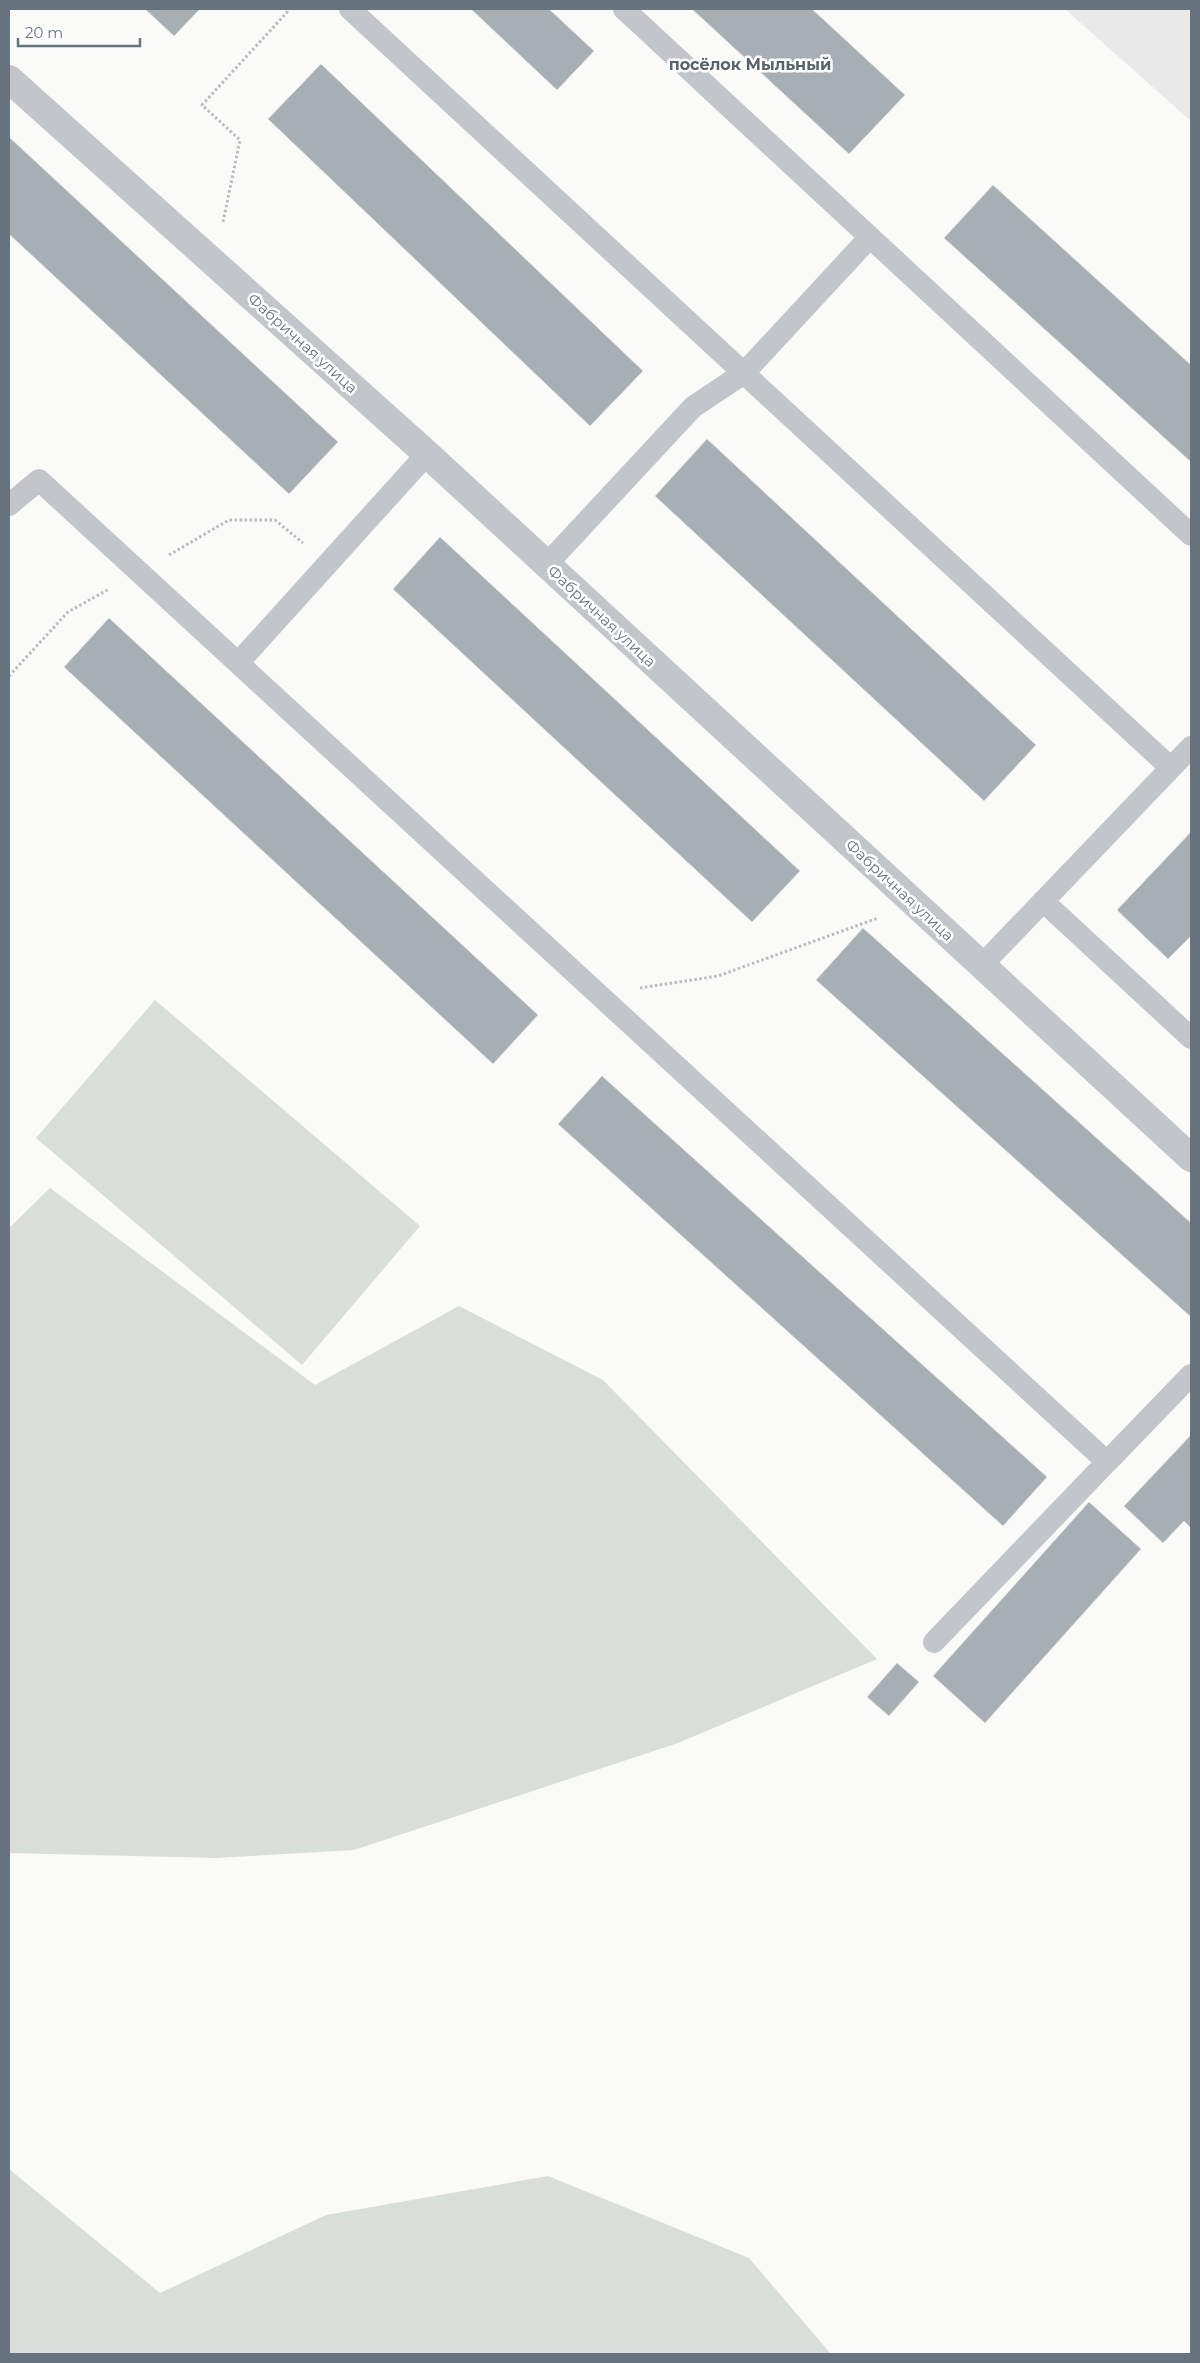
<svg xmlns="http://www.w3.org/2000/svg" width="1200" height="2363" font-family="Montserrat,sans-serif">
	<rect width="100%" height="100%" fill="#fafaf8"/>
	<path fill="#e8e9e8" d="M 1065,9 L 1191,9 L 1191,121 Z"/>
	<path fill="#daded8" d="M 155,1000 L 420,1226 L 302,1365 L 36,1138 Z
		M 50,1188 L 315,1385 L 459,1306 L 603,1380 L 877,1659 L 678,1743 L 354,1850 L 216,1858 L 9,1853 L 9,1228 Z
		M 9,2169 L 160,2293 L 326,2215 L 548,2176 L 749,2258 L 831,2354 L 9,2354 Z"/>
	<path fill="#a7aeb4" stroke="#dcdcda" d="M 145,9 L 200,9 L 174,36 Z
		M 471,9 L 549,9 L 594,51 L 557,90 Z
		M 692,9 L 812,9 L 905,95 L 849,154 Z
		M 321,64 L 643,371 L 590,426 L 268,119 Z
		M 9,137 L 338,442 L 289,494 L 9,234 Z
		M 993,185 L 1191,365 L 1191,462 L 944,238 Z
		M 707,439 L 1036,745 L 984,801 L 655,496 Z
		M 440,537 L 800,871 L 752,922 L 393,589 Z
		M 109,618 L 538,1015 L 493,1064 L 64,667 Z
		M 1191,832 L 1191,936 L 1168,959 L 1117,910 Z
		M 863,928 L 1191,1223 L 1191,1317 L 816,980 Z
		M 602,1076 L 1047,1477 L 1003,1526 L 558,1124 Z
		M 1191,1435 L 1191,1528 L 1184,1521 L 1163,1543 L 1124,1506 Z
		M 1089,1502 L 1141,1549 L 985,1723 L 933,1676 Z
		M 897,1663 L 919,1682 L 889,1716 L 867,1697 Z"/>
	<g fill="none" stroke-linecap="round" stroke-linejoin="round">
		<path stroke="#babdc0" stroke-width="3" stroke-dasharray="2.5 2.5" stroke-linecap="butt" d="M 223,222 L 240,140 L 202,105 L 290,9
			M 169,555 L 229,520 L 275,520 L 303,543
			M 9,676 L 68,612 L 109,589
			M 640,988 L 718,976 L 878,918"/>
		<path stroke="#c2c5c9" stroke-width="22" d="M 350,9 L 1171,768
			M 624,9 L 1191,535
			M 9,505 L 39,480 L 1107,1462 L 1191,1375
			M 547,564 L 693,407 L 744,373 L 870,237
			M 238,663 L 427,454
			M 1043,901 L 1191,1038
			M 982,965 L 1191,747
			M 934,1642 L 1107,1462"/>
		<path stroke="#c2c5c9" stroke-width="28" d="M 9,79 L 427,454 L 1191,1158"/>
	</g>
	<g text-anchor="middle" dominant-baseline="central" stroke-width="5" stroke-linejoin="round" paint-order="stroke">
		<g font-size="15" fill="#677480" stroke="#fff">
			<text transform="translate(303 343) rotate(42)">Фабричная улица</text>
			<text transform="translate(602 616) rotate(43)">Фабричная улица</text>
			<text transform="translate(900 890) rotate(43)">Фабричная улица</text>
		</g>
		<g font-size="16" font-weight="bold" fill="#59636b" stroke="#fff">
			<text x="750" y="64">посёлок Мыльный</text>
		</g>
	</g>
	<rect width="1200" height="2363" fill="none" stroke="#677480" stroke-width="20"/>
	<path d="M18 38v8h122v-8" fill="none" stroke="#677480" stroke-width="2.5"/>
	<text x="25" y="38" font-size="15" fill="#677480" stroke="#ffffff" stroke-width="4" paint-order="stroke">20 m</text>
</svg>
